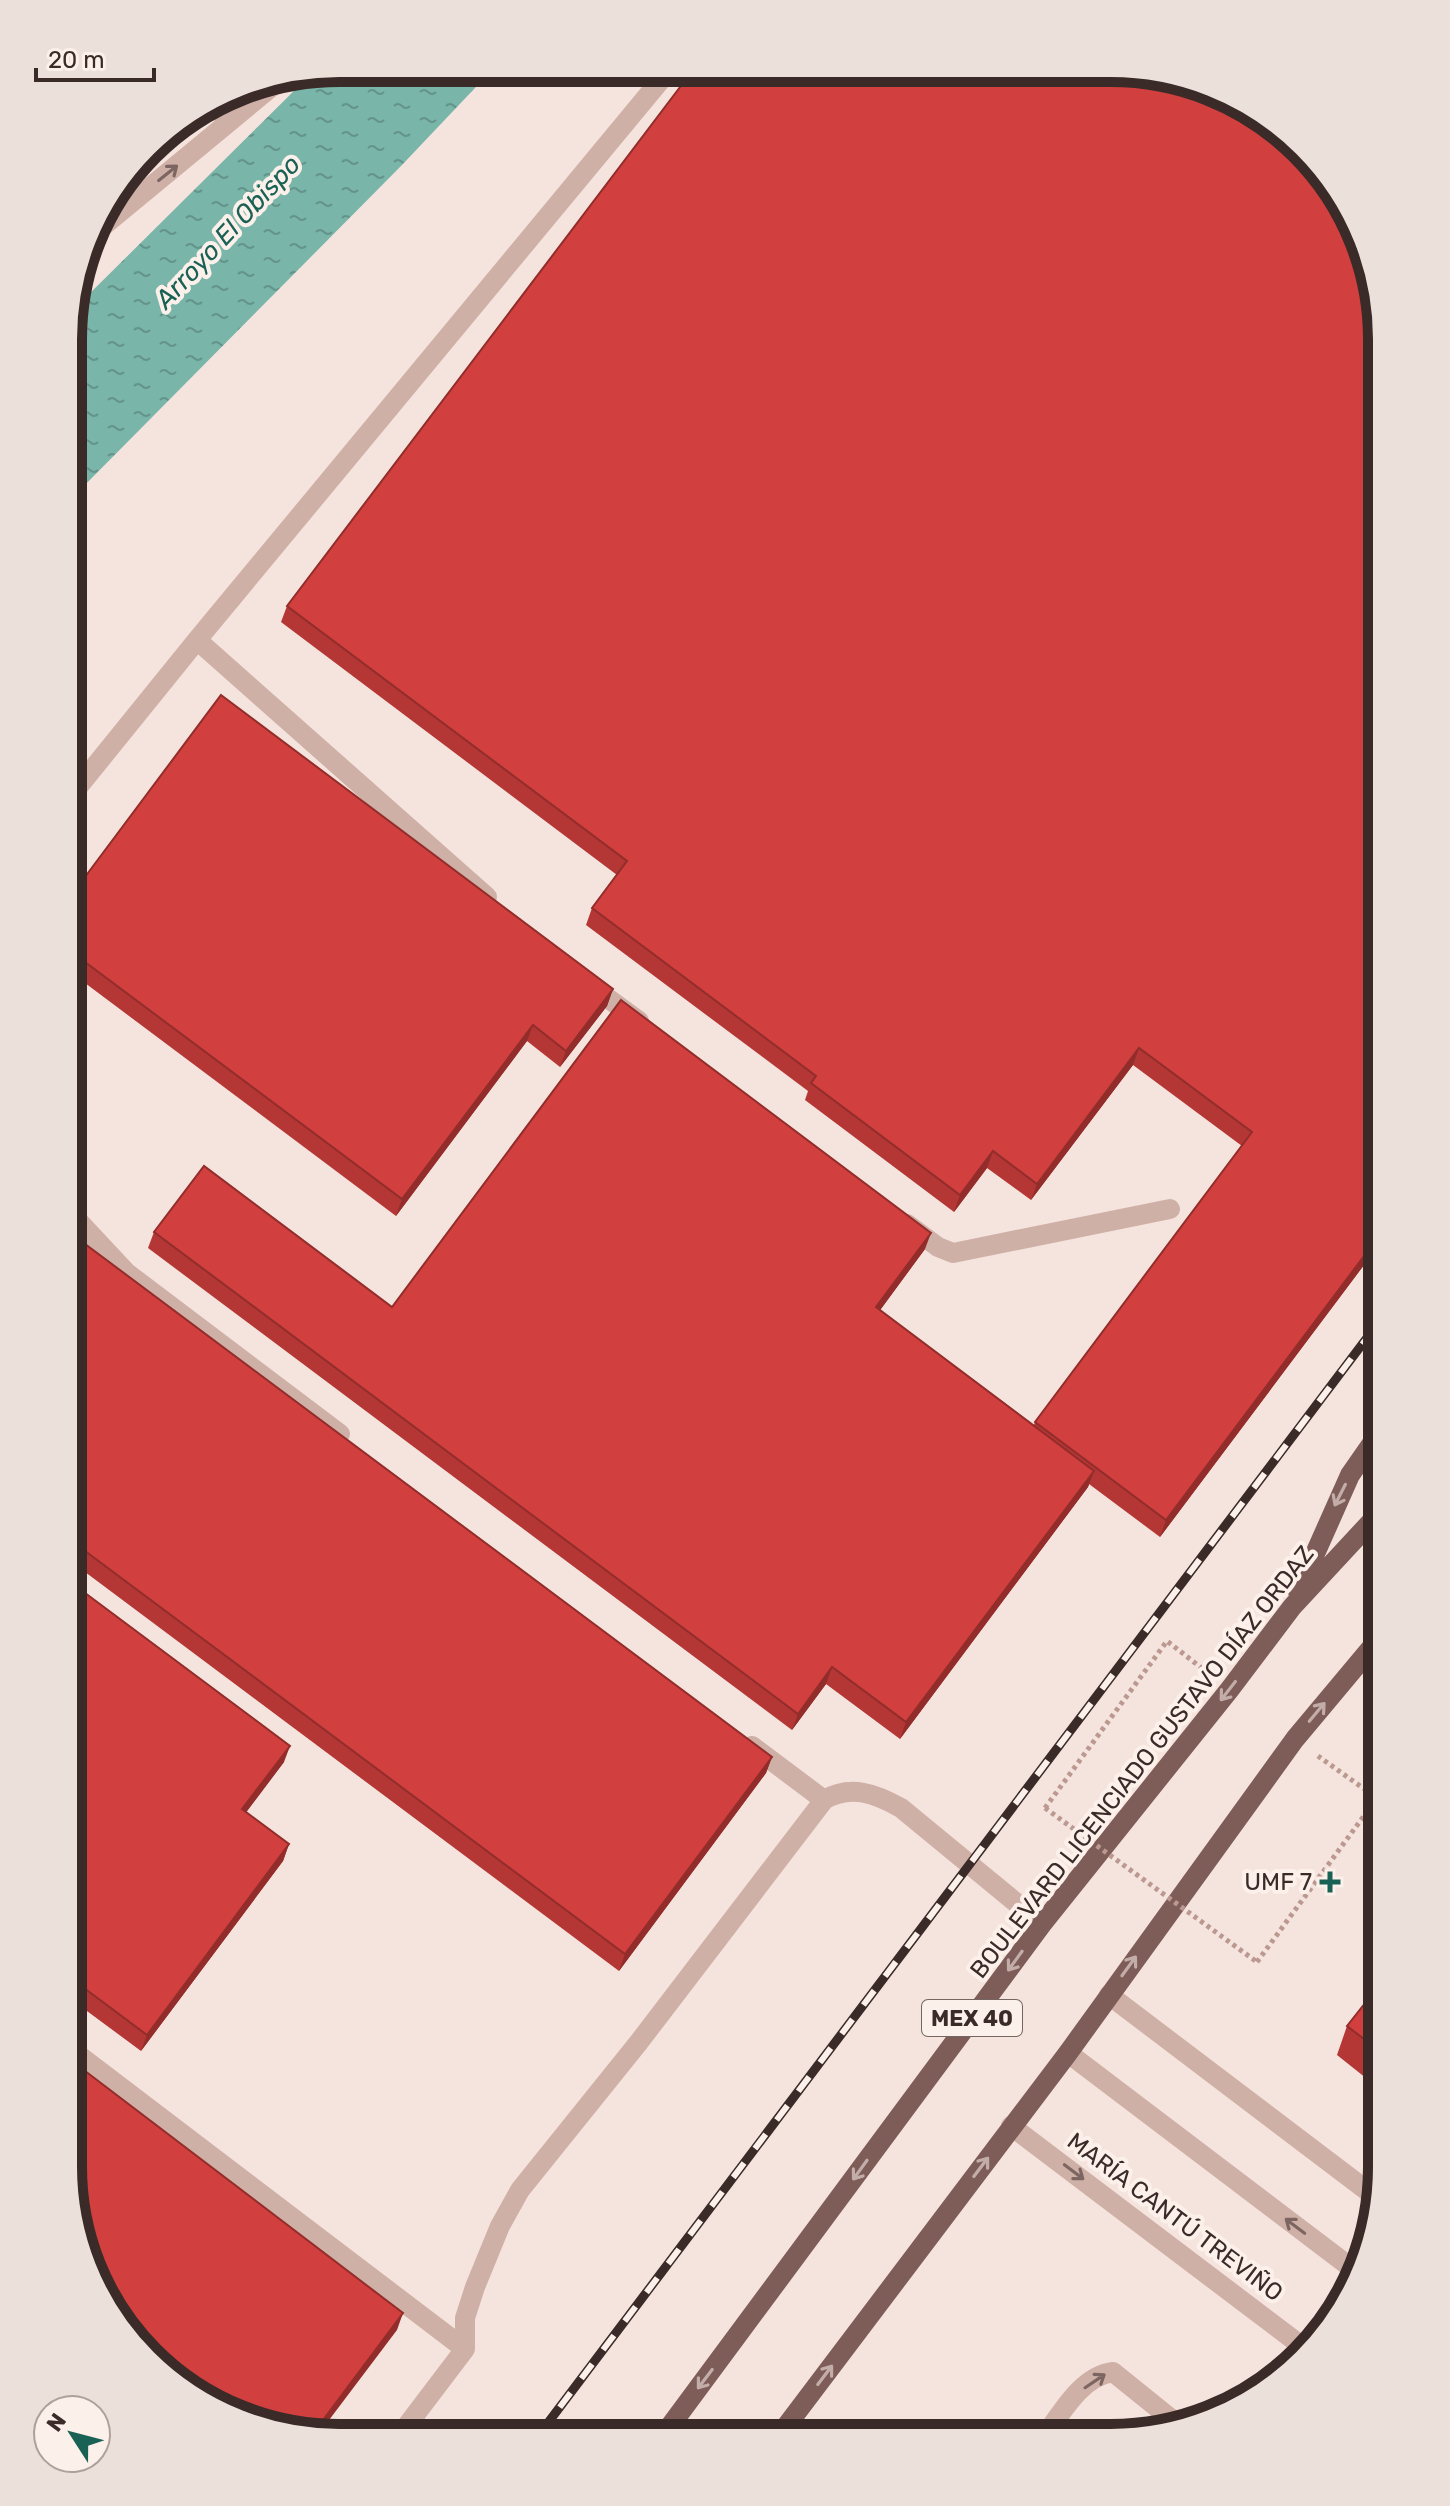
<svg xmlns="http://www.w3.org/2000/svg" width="1450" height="2506" font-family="Rubik,sans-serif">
	<defs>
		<pattern id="water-ripples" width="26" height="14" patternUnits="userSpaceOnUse" patternTransform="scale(2)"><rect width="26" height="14" fill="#79b5a9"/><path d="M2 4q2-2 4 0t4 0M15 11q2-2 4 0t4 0" fill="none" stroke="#64938a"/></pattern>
	</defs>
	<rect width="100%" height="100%" fill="#f5e4dd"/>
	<path fill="url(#water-ripples)" d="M 339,68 L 493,69 L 401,166 L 70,500 L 70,313 L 312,73 Z"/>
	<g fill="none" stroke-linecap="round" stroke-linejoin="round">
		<path stroke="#bb9991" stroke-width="5" stroke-dasharray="4 4" stroke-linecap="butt" d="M 1045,1808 L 1167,1641 L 1208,1673
			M 1257,1962 L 1377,1798 L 1318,1756"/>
		<path stroke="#cfb0a7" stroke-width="20" d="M 224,118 L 248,86
			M 91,236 L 281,79
			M 197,640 L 487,897
			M 70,797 L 197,640 L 669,70
			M 587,983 L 639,1021
			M 69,1211 L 127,1273 L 340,1434
			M 907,1224 L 938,1247 L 953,1253 L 1170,1209
			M 752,1746 L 824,1800
			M 1109,1995 L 1378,2199
			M 68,2047 L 465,2349 L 465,2318 L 475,2287 L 500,2226 L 520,2190 L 639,2042 L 824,1800 C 851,1784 876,1794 901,1808 L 1042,1924
			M 1068,2053 L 1358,2273
			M 1011,2126 L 1307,2350
			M 399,2436 L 465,2349
			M 1043,2438 C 1061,2414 1081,2376 1113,2372 L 1180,2426"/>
		<path stroke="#7e5c58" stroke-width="20" d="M 1298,1592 L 1350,1475 L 1382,1429
			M 662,2437 L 1042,1924 L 1230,1689 L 1292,1607 L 1382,1510
			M 778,2437 L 1068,2053 L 1295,1739 L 1382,1635"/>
		<g stroke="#3a2a28" stroke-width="9">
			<path id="rail" d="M 538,2436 L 1382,1318"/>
		</g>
		<use href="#rail" stroke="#fcf0ea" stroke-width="6" stroke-dasharray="18" stroke-linecap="butt"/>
		<path stroke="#bb9991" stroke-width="5" stroke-dasharray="4 4" stroke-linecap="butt" d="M 1045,1808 L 1257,1962"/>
	</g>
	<path fill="#b43735" d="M 693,70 L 1382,1241 L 1160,1537 L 1089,1484 L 1088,1487 L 900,1739 L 826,1684 L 792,1730 L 148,1248 L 154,1232 L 392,1307 L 925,1249 L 880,1310 L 1034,1425 L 1035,1422 L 1242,1146 L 1133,1065 L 1031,1200 L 987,1168 L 954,1212 L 805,1100 L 808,1091 L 586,925 L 592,908 L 617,875 L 281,622 L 287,606 Z
		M 70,897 L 613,989 L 607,1006 L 560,1067 L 527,1041 L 396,1216 L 69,971 Z
		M 69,1232 L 772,1757 L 766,1773 L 619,1971 L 69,1560 Z
		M 69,1581 L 284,1762 L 246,1812 L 289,1844 L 283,1861 L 141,2051 L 68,1997 Z
		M 1381,1983 L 1381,2090 L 1337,2055 L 1347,2026 Z"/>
	<path fill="#922d2b" d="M 613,989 L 607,1006 L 560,1067 L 566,1051 Z
		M 533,1025 L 527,1041 L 396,1216 L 402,1199 Z
		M 1139,1048 L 1133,1065 L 1031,1200 L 1037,1184 Z
		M 993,1151 L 987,1168 L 954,1212 L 960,1195 Z
		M 1382,1232 L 1382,1241 L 1160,1537 L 1166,1520 Z
		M 931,1233 L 925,1249 L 870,1324 L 876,1307 Z
		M 1094,1471 L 1088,1487 L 900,1739 L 906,1722 Z
		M 832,1667 L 826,1684 L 792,1730 L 798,1714 Z
		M 290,1746 L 284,1762 L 236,1826 L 242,1809 Z
		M 772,1757 L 766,1773 L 619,1971 L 625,1954 Z
		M 289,1844 L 283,1861 L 141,2051 L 147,2035 Z
		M 403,2313 L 397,2330 L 317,2436 L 311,2436 Z"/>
	<path fill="#d1403e" stroke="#922d2b" stroke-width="2" d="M 693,70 L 1163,73 L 1289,135 L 1367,252 L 1382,339 L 1382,1232 L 1166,1520 L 1035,1422 L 1252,1132 L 1139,1048 L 1037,1184 L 993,1151 L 960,1195 L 811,1083 L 816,1076 L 592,908 L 627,861 L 287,606 Z
		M 221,695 L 613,989 L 566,1051 L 533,1025 L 402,1199 L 69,950 L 70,897 Z
		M 621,1000 L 931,1233 L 876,1307 L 1094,1471 L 906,1722 L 832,1667 L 798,1714 L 154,1232 L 204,1166 L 392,1307 Z
		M 69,1232 L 772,1757 L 625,1954 L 69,1539 Z
		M 69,1581 L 290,1746 L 242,1809 L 289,1844 L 147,2035 L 68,1976 Z
		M 1381,1983 L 1381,2052 L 1347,2026 Z
		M 68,2058 L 403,2313 L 311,2436 L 303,2436 L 220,2410 L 161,2371 L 83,2254 L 68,2167 Z"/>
	<defs><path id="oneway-shaft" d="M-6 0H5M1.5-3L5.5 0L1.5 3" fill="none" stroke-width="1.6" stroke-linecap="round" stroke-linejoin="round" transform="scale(2)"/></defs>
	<g stroke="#7d6661">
		<use href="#oneway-shaft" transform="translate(168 173) rotate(-39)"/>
		<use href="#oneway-shaft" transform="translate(1074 2172) rotate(37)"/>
		<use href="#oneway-shaft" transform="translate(1295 2226) rotate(-143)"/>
		<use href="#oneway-shaft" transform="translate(1095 2381) rotate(-34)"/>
	</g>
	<g stroke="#c3ada8">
		<use href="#oneway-shaft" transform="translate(1340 1495) rotate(117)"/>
		<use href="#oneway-shaft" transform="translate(1228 1691) rotate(128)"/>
		<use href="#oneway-shaft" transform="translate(1317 1712) rotate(-50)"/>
		<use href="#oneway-shaft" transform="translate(1015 1961) rotate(126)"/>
		<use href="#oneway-shaft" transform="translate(1129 1966) rotate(-54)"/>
		<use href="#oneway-shaft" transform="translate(981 2167) rotate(-53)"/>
		<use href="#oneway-shaft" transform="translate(860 2170) rotate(126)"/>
		<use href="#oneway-shaft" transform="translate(825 2375) rotate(-53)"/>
		<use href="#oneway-shaft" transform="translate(705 2379) rotate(127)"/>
	</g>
	<path fill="#196155" stroke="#fcf0ea" stroke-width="3" d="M1326 1870h8v8h8v8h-8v8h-8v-8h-8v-8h8z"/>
	<g text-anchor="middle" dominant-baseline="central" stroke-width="8" stroke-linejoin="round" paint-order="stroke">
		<rect fill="#fcf0ea" stroke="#746562" stroke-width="2" x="922" y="2000" width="100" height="36" rx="6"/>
		<g font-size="22" font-weight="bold" fill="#3a2a28">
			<text x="972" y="2018">MEX 40</text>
		</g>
		<g font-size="24" fill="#3a2a28" stroke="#fcf0ea">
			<text transform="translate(1142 1762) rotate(-52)">BOULEVARD LICENCIADO GUSTAVO DÍAZ ORDAZ</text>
			<text transform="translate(1175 2217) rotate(37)">MARÍA CANTÚ TREVIÑO</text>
		</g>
		<g font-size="24" fill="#3a2a28" stroke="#fcf0ea" text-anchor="end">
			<text x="1312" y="1882">UMF 7</text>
		</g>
		<g font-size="26" font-style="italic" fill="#196155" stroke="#fcf0ea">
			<text transform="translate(228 232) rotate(-47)">Arroyo El Obispo</text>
		</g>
	</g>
	<path d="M0 0H1450V2506H0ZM339 82H1111A257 257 0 0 1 1368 339V2167A257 257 0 0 1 1111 2424H339A257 257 0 0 1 82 2167V339A257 257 0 0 1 339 82Z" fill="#ece0da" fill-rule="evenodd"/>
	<path fill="none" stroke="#3a2a28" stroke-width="10" d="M339 82H1111A257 257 0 0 1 1368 339V2167A257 257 0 0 1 1111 2424H339A257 257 0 0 1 82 2167V339A257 257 0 0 1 339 82Z"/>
	<g transform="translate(72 2434) rotate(306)"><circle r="38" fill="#fcf0ea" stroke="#aea19c" stroke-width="2"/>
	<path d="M0-6L14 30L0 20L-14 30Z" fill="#196155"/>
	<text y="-12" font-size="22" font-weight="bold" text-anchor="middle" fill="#3a2a28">N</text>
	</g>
	<path d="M36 68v12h118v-12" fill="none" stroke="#3a2a28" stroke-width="4"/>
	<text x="48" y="68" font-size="24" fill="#3a2a28" stroke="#fcf0ea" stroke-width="6" paint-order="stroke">20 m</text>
</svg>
